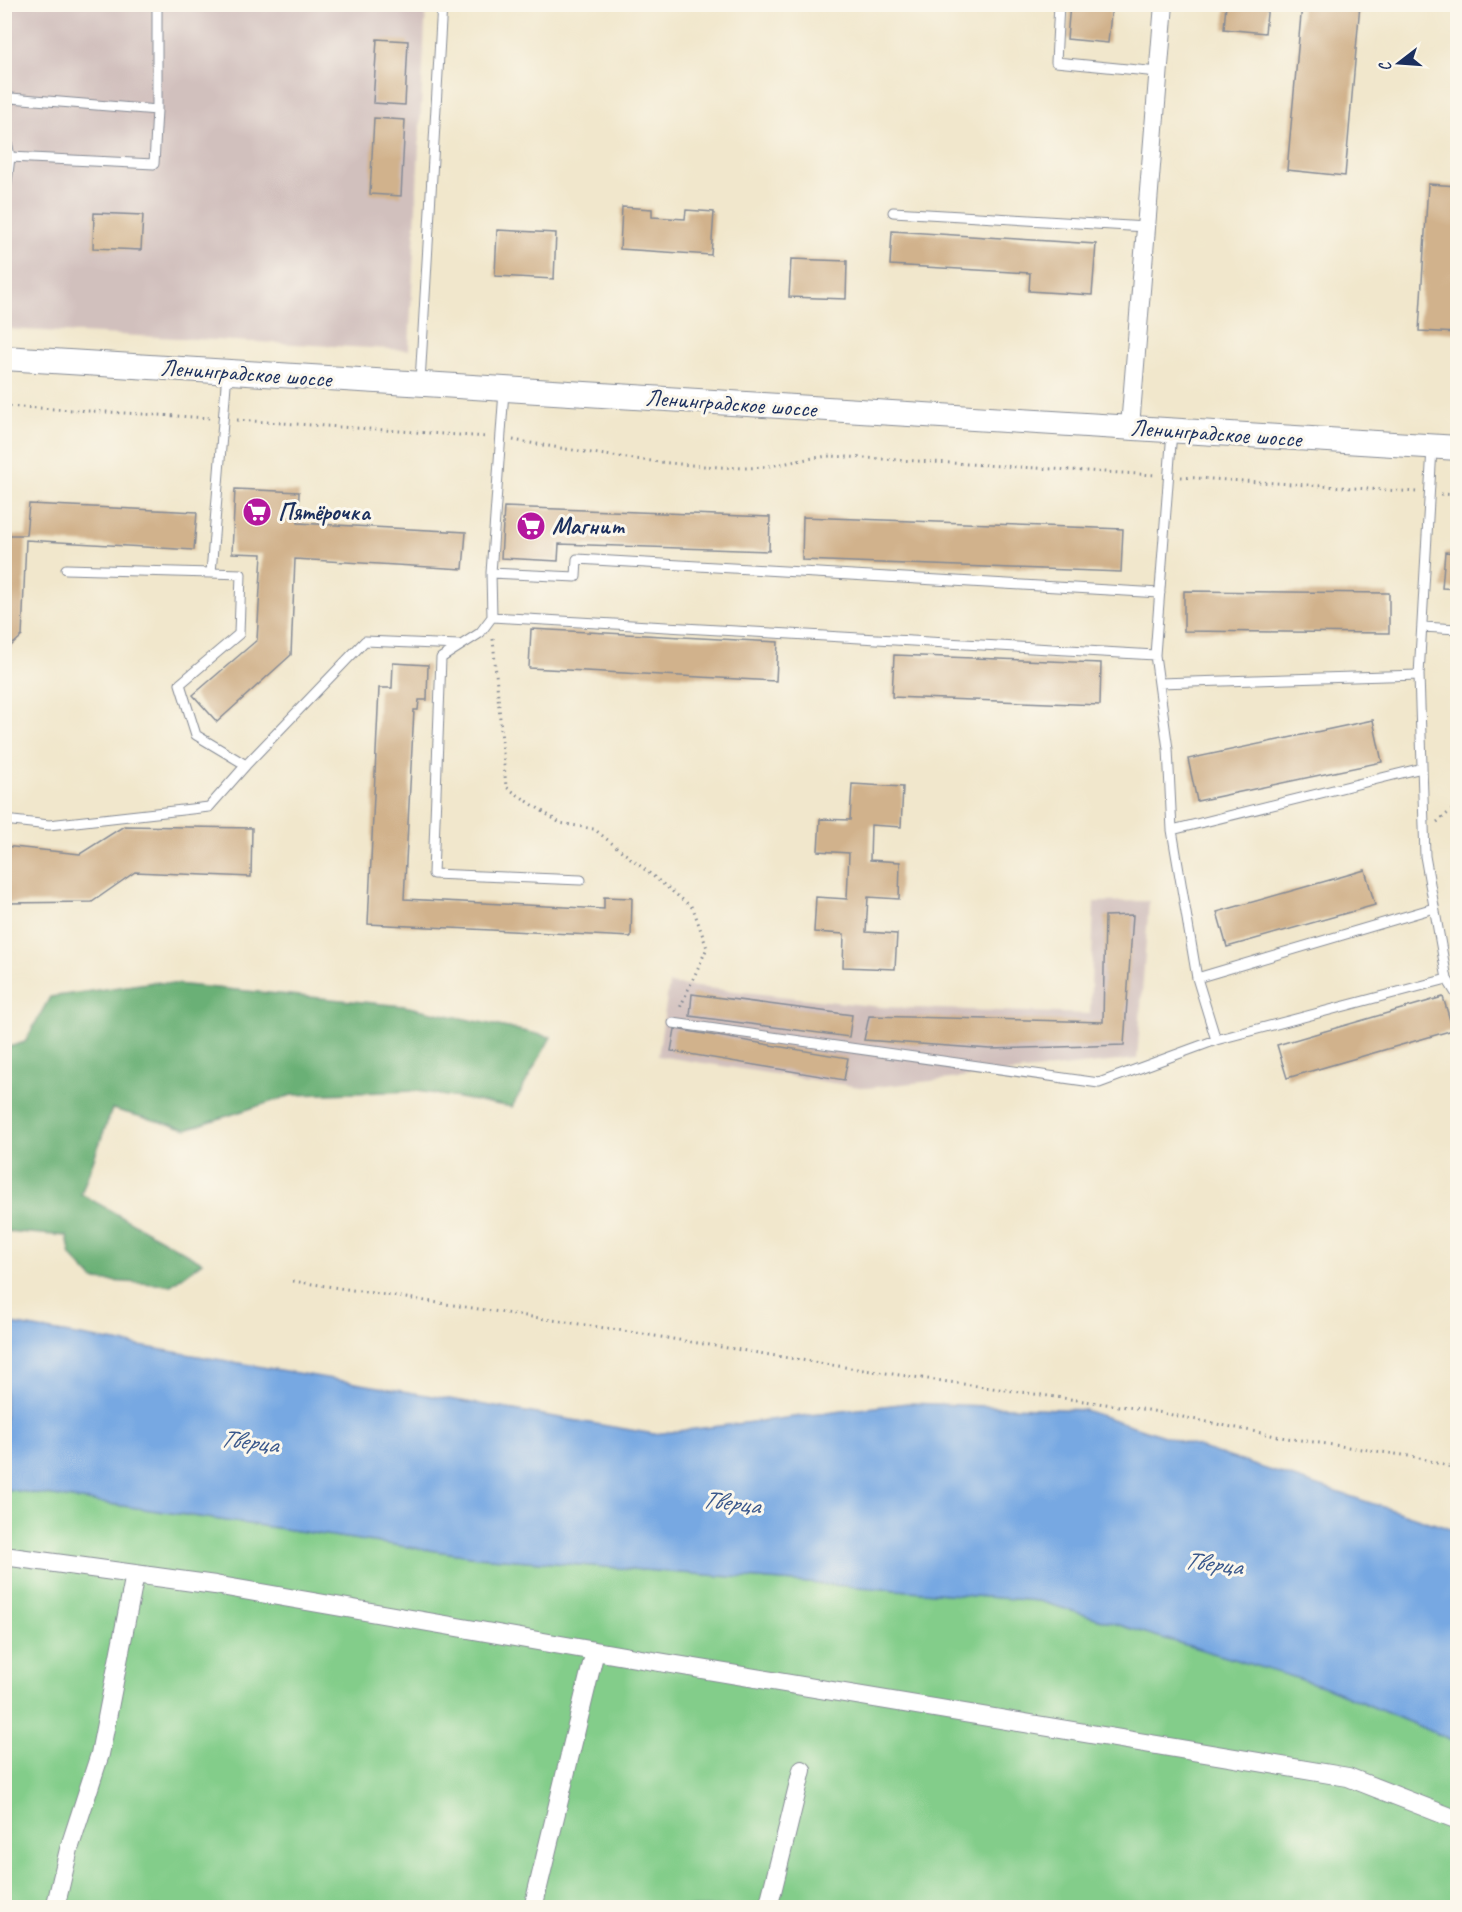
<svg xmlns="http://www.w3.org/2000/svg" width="1462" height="1912" font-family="Caveat,sans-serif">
	<rect width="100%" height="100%" fill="#fbf7ec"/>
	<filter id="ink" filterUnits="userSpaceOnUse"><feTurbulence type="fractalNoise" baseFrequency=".0167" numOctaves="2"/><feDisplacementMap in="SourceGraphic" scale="12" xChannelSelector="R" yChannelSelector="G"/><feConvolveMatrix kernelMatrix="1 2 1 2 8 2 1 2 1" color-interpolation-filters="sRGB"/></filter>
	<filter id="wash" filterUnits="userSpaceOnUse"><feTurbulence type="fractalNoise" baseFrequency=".008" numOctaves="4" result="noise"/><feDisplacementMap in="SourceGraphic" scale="24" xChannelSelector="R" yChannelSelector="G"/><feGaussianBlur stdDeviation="1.35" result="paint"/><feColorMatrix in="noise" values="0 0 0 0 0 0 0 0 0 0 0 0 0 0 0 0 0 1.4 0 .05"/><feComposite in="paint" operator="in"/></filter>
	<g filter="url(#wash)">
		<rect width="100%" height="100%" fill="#f1e7cc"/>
		<path fill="#d1c0bd" d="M 4,5 L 426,5 L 409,350 L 5,329 Z
			M 1149,901 L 1137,1059 L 866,1088 L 658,1056 L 669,984 L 882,1007 L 1090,1014 L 1094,902 Z"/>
		<path fill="#83cd8a" stroke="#4f7e74" stroke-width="1.5" d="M 5,1489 L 478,1557 L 1039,1601 L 1323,1686 L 1457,1742 L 1457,1907 L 5,1908 Z"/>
		<path fill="#6ab076" stroke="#42706a" stroke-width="1.5" d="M 154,982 L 404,1006 L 551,1037 L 512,1107 L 417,1091 L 292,1095 L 187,1129 L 112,1109 L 81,1194 L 202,1262 L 171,1285 L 94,1280 L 71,1256 L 67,1236 L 5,1231 L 5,1048 L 25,1042 L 50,997 Z"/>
		<path fill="#77a8e2" stroke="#496ca0" stroke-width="1.5" d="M 5,1323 L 654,1434 L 908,1403 L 1084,1410 L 1457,1531 L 1457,1742 L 1323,1686 L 1039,1601 L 478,1557 L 5,1489 Z"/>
		<g id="blocks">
			<path fill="#d1b28c" d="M 1070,4 L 1112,4 L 1108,43 L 1067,39 Z
				M 1226,4 L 1268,4 L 1265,33 L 1224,29 Z
				M 1302,4 L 1360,4 L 1345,176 L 1287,170 Z
				M 377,39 L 408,41 L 405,105 L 373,103 Z
				M 374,118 L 405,120 L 401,196 L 370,194 Z
				M 1428,184 L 1458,186 L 1458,333 L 1419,331 Z
				M 622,207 L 652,209 L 652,217 L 685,219 L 686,210 L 714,212 L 711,255 L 620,249 Z
				M 94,213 L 143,215 L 141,250 L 93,248 Z
				M 497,230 L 556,233 L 554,279 L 495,276 Z
				M 892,231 L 1096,244 L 1092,295 L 1029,291 L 1030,273 L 890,265 Z
				M 791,259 L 847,261 L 846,299 L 789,297 Z
				M 235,489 L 299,492 L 298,523 L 466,532 L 463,569 L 295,559 L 291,655 L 217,722 L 193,695 L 257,640 L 262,554 L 232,553 Z
				M 29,504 L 197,512 L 194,550 L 26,540 L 22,636 L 4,652 L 4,535 L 26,535 Z
				M 504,507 L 770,517 L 769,551 L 559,544 L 558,561 L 501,558 Z
				M 803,517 L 1123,529 L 1121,572 L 802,560 Z
				M 1445,552 L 1458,553 L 1458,589 L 1442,588 Z
				M 1184,591 L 1389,593 L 1389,633 L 1184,631 Z
				M 531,629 L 778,642 L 776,681 L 529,668 Z
				M 894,655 L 1101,663 L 1100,705 L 892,697 Z
				M 393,663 L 428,665 L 427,700 L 419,700 L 418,710 L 414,710 L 404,899 L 604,909 L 604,897 L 632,898 L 631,937 L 368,924 L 379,688 L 392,688 Z
				M 1373,720 L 1382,762 L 1197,801 L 1188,759 Z
				M 852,784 L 903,787 L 901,827 L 871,825 L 870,860 L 900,862 L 899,899 L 868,897 L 866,932 L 897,934 L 895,969 L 843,967 L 844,934 L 814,932 L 816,897 L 847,899 L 849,853 L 818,851 L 820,819 L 850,820 Z
				M 124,826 L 252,828 L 251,877 L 135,872 L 92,902 L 4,903 L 4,846 L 80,854 Z
				M 1365,870 L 1375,905 L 1227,947 L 1217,912 Z
				M 1133,915 L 1124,1045 L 990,1049 L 864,1040 L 869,1016 L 1103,1022 L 1105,916 Z
				M 692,994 L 852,1015 L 849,1037 L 690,1016 Z
				M 1443,997 L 1453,1030 L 1287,1078 L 1277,1045 Z
				M 675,1029 L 848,1058 L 844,1080 L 671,1051 Z"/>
		</g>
	</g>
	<g filter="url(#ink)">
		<use href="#blocks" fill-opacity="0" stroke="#868b95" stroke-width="1.5"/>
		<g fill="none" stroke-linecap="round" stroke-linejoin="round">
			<g stroke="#868b95" stroke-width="11">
				<path id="service" d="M 1059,4 L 1056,62 L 1158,72
					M 4,112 L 7,104 L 11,98 L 157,110 L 157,9
					M 4,125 L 10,157 L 4,207
					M 10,157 L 154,164 L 157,110
					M 893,212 L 1146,227
					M 227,372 L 211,573 L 241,574 L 239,634 L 180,684 L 196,735 L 246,765
					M 420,382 L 442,4
					M 504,391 L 491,573 L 576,577 L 577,559 L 1160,593
					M 1172,431 L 1155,655 L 1168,749 L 1172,830 L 1197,978 L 1216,1040
					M 1432,448 L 1419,675 L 1425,856 L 1447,979 L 1458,997
					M 66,569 L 211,573
					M 491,573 L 492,617 L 480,633 L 441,658 L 433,874 L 581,880
					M 492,617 L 1155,655
					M 1422,627 L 1458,629
					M 1159,683 L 1419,675
					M 4,820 L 49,825 L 209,807 L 246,765 L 365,641 L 459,645
					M 1172,830 L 1422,768
					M 1197,978 L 1434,908
					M 673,1023 L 1099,1083 L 1216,1040 L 1447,979"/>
			</g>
			<g stroke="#868b95" stroke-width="20">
				<path id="minor" d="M 1130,427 L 1164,4
					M 4,1556 L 215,1585 L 647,1660 L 1348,1777 L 1458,1820
					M 55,1908 L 69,1849 L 100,1754 L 135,1574
					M 533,1908 L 595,1651
					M 768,1908 L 802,1770"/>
			</g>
			<g stroke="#868b95" stroke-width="26">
				<path id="secondary" d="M 4,358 L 1458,448"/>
			</g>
			<path stroke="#868b95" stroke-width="3" stroke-dasharray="1.5 4.5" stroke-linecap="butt" d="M 4,406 L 210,418
				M 237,420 L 488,437
				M 513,440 C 589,453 667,466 745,468 C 774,468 802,458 831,456 L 1156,475
				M 1181,477 L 1417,492
				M 1441,494 L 1458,495
				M 493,639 L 506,787 L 560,823 L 594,829 L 693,908 L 707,948 L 679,1010
				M 1437,822 L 1458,805
				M 293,1281 L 612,1329 L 850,1368 L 1148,1410 L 1286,1438 L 1416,1457 L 1458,1469"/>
			<use href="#service" stroke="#fff" stroke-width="9"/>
			<use href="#minor" stroke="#fff" stroke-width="18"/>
			<use href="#secondary" stroke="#fff" stroke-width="24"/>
		</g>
	</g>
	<defs>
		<g id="supermarket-disc" transform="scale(1.5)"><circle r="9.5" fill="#b5179e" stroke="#fbf7ec"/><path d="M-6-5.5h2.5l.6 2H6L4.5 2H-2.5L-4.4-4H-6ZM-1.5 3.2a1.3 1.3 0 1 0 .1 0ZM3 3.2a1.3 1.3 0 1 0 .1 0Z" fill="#fff"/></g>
	</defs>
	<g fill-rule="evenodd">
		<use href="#supermarket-disc" x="257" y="512"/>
		<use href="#supermarket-disc" x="531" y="526"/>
	</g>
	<g text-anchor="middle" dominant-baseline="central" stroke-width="6" stroke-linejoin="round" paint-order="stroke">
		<g font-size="24" fill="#1b2f5e" stroke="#fbf7ec">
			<text transform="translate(246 373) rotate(4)">Ленинградское шоссе</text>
			<text transform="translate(731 403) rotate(4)">Ленинградское шоссе</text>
			<text transform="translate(1216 433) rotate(4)">Ленинградское шоссе</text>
		</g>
		<g font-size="24" font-weight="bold" fill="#1b2f5e" stroke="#fbf7ec" text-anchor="start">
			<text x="278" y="512">Пятёрочка</text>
			<text x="552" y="526">Магнит</text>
		</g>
		<g font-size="26" font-style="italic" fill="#3b598c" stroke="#fbf7ec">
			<text transform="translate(249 1441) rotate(7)">Тверца</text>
			<text transform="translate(731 1502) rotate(7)">Тверца</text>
			<text transform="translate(1213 1563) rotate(7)">Тверца</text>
		</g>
	</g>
	<rect width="1462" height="1912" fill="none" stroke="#fbf7ec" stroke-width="24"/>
	<g transform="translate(1399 63) rotate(253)" stroke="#fbf7ec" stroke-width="4.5" paint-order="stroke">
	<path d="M0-4.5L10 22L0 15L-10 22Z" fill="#1b2f5e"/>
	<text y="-9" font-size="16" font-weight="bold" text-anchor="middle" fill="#1b2f5e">С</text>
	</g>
</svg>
